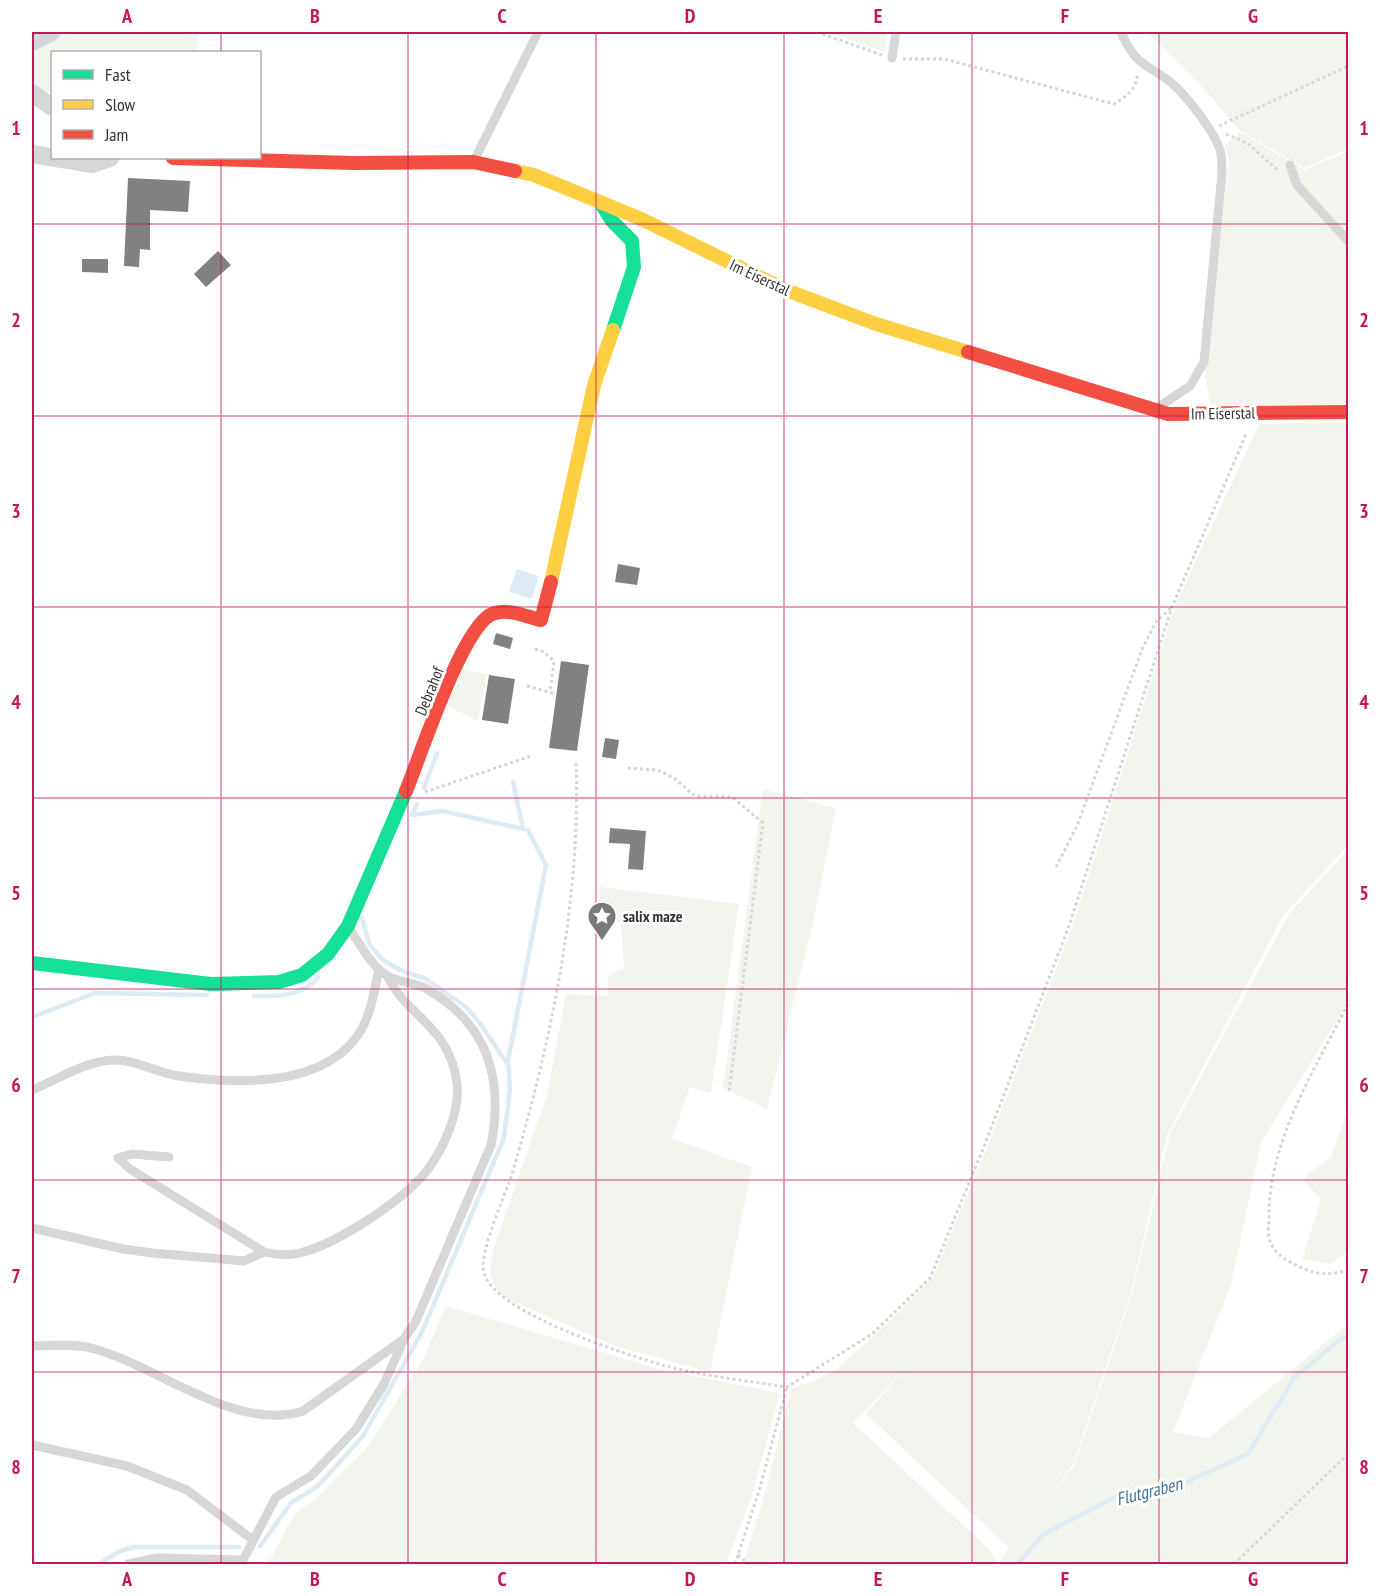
<svg xmlns="http://www.w3.org/2000/svg" width="1380" height="1596" font-family="'PT Sans Narrow',sans-serif">
	<rect width="100%" height="100%" fill="#fff"/>
	<path fill="#f1f5ed" fill-rule="evenodd" d="M 32,32 L 198,32 L 197,52 L 52,52 L 52,91 L 32,93 Z
		M 829,32 L 888,32 L 885,52 Z
		M 1147,32 L 1348,32 L 1348,149 L 1304,168 L 1239,130 L 1203,88 Z
		M 1240,132 L 1305,170 L 1348,151 L 1348,404 L 1211,406 L 1205,377 L 1229,158 L 1225,145 Z
		M 1348,422 L 1348,845 L 1283,916 L 1167,1135 L 1131,1293 L 1073,1464 L 1054,1490 L 1074,1466 L 1132,1294 L 1170,1134 L 1289,914 L 1348,850 L 1348,1003 L 1261,1142 L 1231,1285 L 1173,1432 L 1209,1438 L 1348,1324 L 1348,1564 L 743,1564 L 764,1497 L 791,1389 L 831,1374 L 892,1319 L 933,1277 L 988,1145 L 1073,925 L 1175,606 L 1259,424 ZM 904,1370 L 866,1414 L 1009,1548 L 998,1563 L 989,1549 L 853,1423 Z
		M 463,670 L 487,674 L 478,721 L 448,706 Z
		M 763,789 L 836,808 L 814,918 L 767,1109 L 723,1088 Z
		M 600,887 L 739,904 L 711,1093 L 690,1087 L 672,1139 L 752,1167 L 710,1372 L 615,1346 L 508,1299 L 494,1286 L 490,1272 L 493,1250 L 547,1095 L 566,994 L 607,996 L 609,974 L 624,969 L 621,923 L 601,920 L 598,910 Z
		M 1348,1108 L 1348,1252 L 1330,1264 L 1302,1259 L 1321,1200 L 1302,1179 L 1331,1157 Z
		M 446,1306 L 659,1369 L 780,1393 L 752,1495 L 726,1564 L 268,1564 L 294,1515 L 318,1497 L 369,1445 L 424,1358 Z"/>
	<path fill="#ddebf3" d="M 517,569 L 539,576 L 532,599 L 509,592 Z"/>
	<g fill="none" stroke-linecap="round" stroke-linejoin="round">
		<path stroke="#ddebf3" stroke-width="4.5" d="M 513,782 L 523,829
			M 424,788 L 437,753
			M 412,814 L 417,804
			M 362,918 L 369,944 L 383,960 L 400,970 L 426,979 L 466,1007 L 482,1026 L 508,1065
			M 254,996 C 276,996 304,997 318,977
			M 32,1017 L 95,993 L 207,995
			M 260,1546 L 291,1503 L 318,1486 L 363,1436 L 422,1332 L 504,1138 L 510,1089 L 508,1061 L 546,865 L 528,830 L 442,811 L 412,815
			M 98,1564 L 120,1551 L 135,1547 L 239,1547
			M 1017,1564 L 1044,1534 L 1123,1493 L 1178,1486 L 1248,1454 L 1294,1378 L 1341,1339 L 1348,1338"/>
	</g>
	<path fill="#818181" d="M 128,178 L 190,181 L 188,212 L 150,210 L 150,250 L 140,249 L 139,267 L 124,266 Z
		M 218,251 L 231,265 L 206,287 L 194,274 Z
		M 82,259 L 108,259 L 108,273 L 82,272 Z
		M 618,564 L 640,568 L 637,585 L 615,582 Z
		M 496,633 L 513,638 L 510,649 L 493,644 Z
		M 561,661 L 589,665 L 577,751 L 549,748 Z
		M 489,675 L 515,679 L 508,724 L 482,720 Z
		M 605,738 L 619,740 L 616,759 L 602,757 Z
		M 610,828 L 646,831 L 643,870 L 628,869 L 630,844 L 609,843 Z"/>
	<g fill="none" stroke-linecap="round" stroke-linejoin="round">
		<path stroke="#d6d6d6" stroke-width="3" stroke-dasharray="3 3" stroke-linecap="butt" d="M 817,32 L 882,55
			M 903,59 L 944,59 L 1114,104 C 1126,96 1137,90 1137,74
			M 1219,126 L 1348,66
			M 1226,134 L 1247,143 L 1279,171
			M 535,649 L 544,652 L 554,661 L 550,692
			M 527,686 L 556,694
			M 576,763 C 581,901 551,1042 512,1174 C 505,1195 478,1255 484,1273 C 495,1313 627,1355 666,1366 C 705,1376 747,1381 787,1387 L 872,1334 L 930,1278 L 985,1144 L 1069,926 L 1172,607 L 1247,432
			M 628,768 L 657,770 L 674,778 L 695,796 L 732,797 L 763,823 L 729,1092
			M 425,792 L 531,756
			M 1056,867 L 1077,826 L 1143,647 L 1156,622 L 1171,608
			M 1348,1004 C 1315,1069 1268,1142 1269,1218 C 1269,1225 1267,1235 1270,1241 C 1274,1252 1282,1258 1292,1263 C 1312,1274 1326,1277 1348,1270
			M 738,1555 L 749,1564
			M 735,1564 L 759,1491 L 787,1387
			M 1234,1564 L 1348,1454"/>
		<path stroke="#d7d7d7" stroke-width="9" d="M 1121,32 C 1138,72 1152,63 1178,89 C 1191,102 1215,133 1220,150 C 1222,157 1222,166 1222,173 L 1204,362 L 1190,386 L 1160,406
			M 892,58 L 896,32
			M 474,161 L 538,32
			M 1290,165 L 1297,185 L 1348,241
			M 32,1090 C 56,1080 86,1061 113,1060 C 134,1059 158,1073 179,1076 C 236,1084 321,1088 358,1035 C 371,1016 374,991 379,969
			M 169,1157 L 132,1154 L 118,1158 L 130,1169 L 264,1252 C 276,1255 288,1256 300,1253 C 337,1244 410,1197 431,1165 C 445,1144 460,1111 457,1084 C 450,1026 409,1019 387,976
			M 32,1228 L 123,1249 L 153,1253 L 244,1261 L 264,1252
			M 32,1346 C 50,1346 73,1343 91,1348 C 157,1365 236,1433 303,1411 L 404,1339
			M 32,1445 L 127,1466 L 187,1490 L 253,1540
			M 128,1564 L 157,1558 L 243,1560 L 276,1497 L 311,1476 L 356,1429 L 384,1384 L 404,1339 L 416,1321 L 491,1145 C 504,1078 488,1023 425,988 C 413,982 397,982 386,975 C 371,966 359,942 349,928"/>
		<path stroke="#d7d7d7" stroke-width="18" d="M 32,42 L 52,32
			M 32,93 L 52,107
			M 32,154 L 92,164 L 110,158"/>
		<path stroke="#16e098" stroke-width="14" d="M 602,205 L 612,221 L 632,241 L 634,267 L 613,330
			M 32,963 L 211,984 L 279,982 L 302,975 L 328,954 L 348,926 L 406,791"/>
		<path stroke="#ffcf43" stroke-width="14" d="M 515,171 L 534,175 L 639,218 L 786,290 L 876,324 L 968,352
			M 551,582 L 594,385 L 613,330"/>
		<path stroke="#f24e42" stroke-width="14" d="M 173,158 L 354,163 L 473,162 L 515,171
			M 968,352 L 1168,414 L 1348,412
			M 406,791 C 420,757 462,627 492,614 C 507,608 525,616 541,620 L 551,582"/>
	</g>
	<path fill="none" stroke="#c2185b" stroke-width="1.5" stroke-opacity="0.55" d="M 221,32 L 221,52M 408,32 L 408,1564M 596,32 L 596,1564M 784,32 L 784,1564M 972,32 L 972,1564M 1159,32 L 1159,1564M 221,158 L 221,1564M 32,224 L 1348,224M 32,416 L 1348,416M 32,607 L 1348,607M 32,798 L 1348,798M 32,989 L 1348,989M 32,1180 L 1348,1180M 32,1372 L 1348,1372"/>
	<defs>
		<g id="sight-pin" transform="scale(1.5)"><path d="M0 17L-7.5 6A9.5 9.5 0 1 1 7.5 6Z" fill="#7a7a7a" stroke="#fff"/><path d="M0-6L1.8-2.2L6-1.7L2.9 1.2L3.7 5.4L0 3.3L-3.7 5.4L-2.9 1.2L-6-1.7L-1.8-2.2Z" fill="#fff"/></g>
	</defs>
	<g fill-rule="evenodd">
		<use href="#sight-pin" x="602" y="916"/>
	</g>
	<g text-anchor="middle" dominant-baseline="central" stroke-width="6" stroke-linejoin="round" paint-order="stroke">
		<g font-size="16" fill="#333" stroke="#fff">
			<text transform="translate(760 277) rotate(25)">Im Eiserstal</text>
			<text transform="translate(1223 413) rotate(-1)">Im Eiserstal</text>
			<text transform="translate(429 691) rotate(-68)">Debrahof</text>
		</g>
		<g font-size="16" font-weight="bold" fill="#333" stroke="#fff" text-anchor="start">
			<text x="623" y="916">salix maze</text>
		</g>
		<g font-size="18" font-style="italic" fill="#3f7597" stroke="#fff">
			<text transform="translate(1149 1491) rotate(-14)">Flutgraben</text>
		</g>
	</g>
	<rect width="1380" height="1596" fill="none" stroke="#ffffff" stroke-width="66"/>
	<rect x="51" y="51" width="210" height="108" fill="#ffffff" stroke="#adadad" stroke-width="1.5"/>
	<rect x="63" y="70" width="30" height="9" fill="#16e098" stroke="#adadad" stroke-width="1.5"/>
	<text x="105" y="81" font-size="18" fill="#333333">Fast</text>
	<rect x="63" y="100" width="30" height="9" fill="#ffcf43" stroke="#adadad" stroke-width="1.5"/>
	<text x="105" y="111" font-size="18" fill="#333333">Slow</text>
	<rect x="63" y="130" width="30" height="9" fill="#f24e42" stroke="#adadad" stroke-width="1.5"/>
	<text x="105" y="141" font-size="18" fill="#333333">Jam</text>
	<rect x="33" y="33" width="1314" height="1530" fill="none" stroke="#c2185b" stroke-width="2"/>
	<g font-size="20" text-anchor="middle" font-weight="bold" fill="#c2185b">
		<text x="127" y="23">A</text>
		<text x="315" y="23">B</text>
		<text x="502" y="23">C</text>
		<text x="690" y="23">D</text>
		<text x="878" y="23">E</text>
		<text x="1065" y="23">F</text>
		<text x="1253" y="23">G</text>
		<text x="16" y="135">1</text>
		<text x="1364" y="135">1</text>
		<text x="16" y="327">2</text>
		<text x="1364" y="327">2</text>
		<text x="16" y="518">3</text>
		<text x="1364" y="518">3</text>
		<text x="16" y="709">4</text>
		<text x="1364" y="709">4</text>
		<text x="16" y="900">5</text>
		<text x="1364" y="900">5</text>
		<text x="16" y="1092">6</text>
		<text x="1364" y="1092">6</text>
		<text x="16" y="1283">7</text>
		<text x="1364" y="1283">7</text>
		<text x="16" y="1474">8</text>
		<text x="1364" y="1474">8</text>
		<text x="127" y="1586">A</text>
		<text x="315" y="1586">B</text>
		<text x="502" y="1586">C</text>
		<text x="690" y="1586">D</text>
		<text x="878" y="1586">E</text>
		<text x="1065" y="1586">F</text>
		<text x="1253" y="1586">G</text>
	</g>
</svg>
